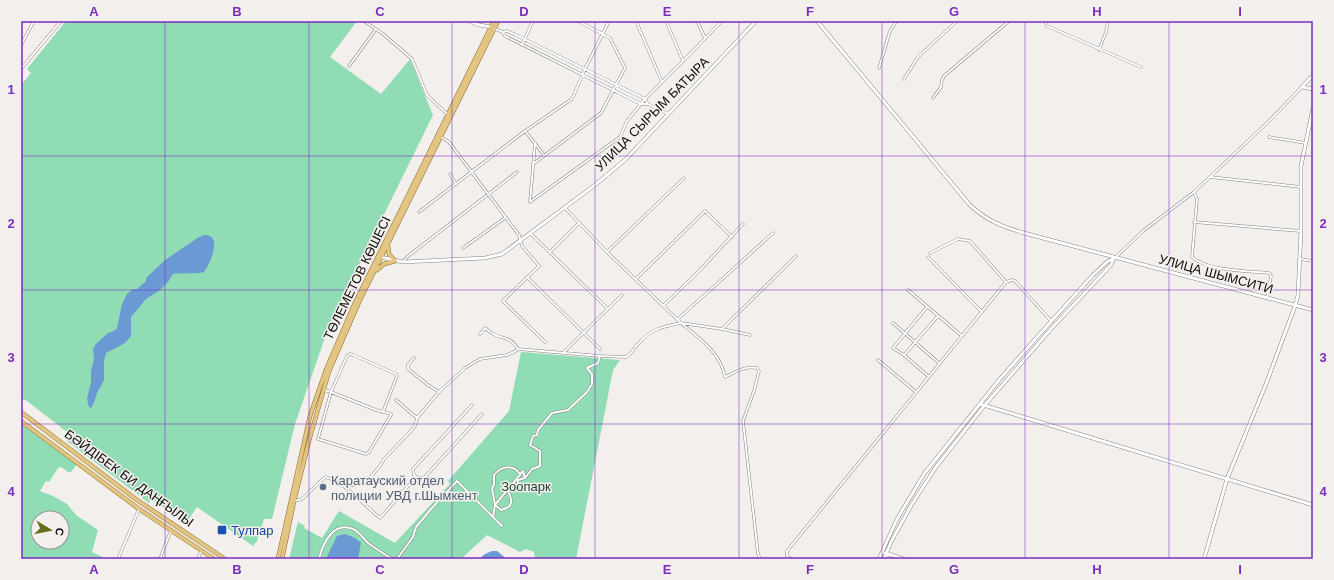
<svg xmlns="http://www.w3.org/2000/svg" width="1334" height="580" font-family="Helvetica,sans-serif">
	<rect width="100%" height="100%" fill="#f2efec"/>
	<path fill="#8fdcb5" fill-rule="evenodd" d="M 66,21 L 357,21 L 330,57 L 381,94 L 410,59 L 433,115 L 329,326 L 295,424 L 272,519 L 264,519 L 257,541 L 253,546 L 197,507 L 186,523 L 152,499 L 149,503 L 67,441 L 67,432 L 27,401 L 21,399 L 21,85 L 31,73 L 27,69 Z
		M 521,352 L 620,360 L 613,370 L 576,559 L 535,559 L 534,552 L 526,549 L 520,552 L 487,535 L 461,559 L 289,559 L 298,522 L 305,526 L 304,528 L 322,538 L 339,511 L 395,543 L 450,484 L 448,481 L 509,411 Z
		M 21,424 L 72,460 L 76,465 L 71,472 L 68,472 L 61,467 L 58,468 L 49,482 L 46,481 L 40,491 L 53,496 L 67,504 L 76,515 L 98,530 L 92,552 L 107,559 L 21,559 ZM 38,518 L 62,518 L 62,542 L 38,542 Z"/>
	<path fill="#6b99d3" d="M 205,235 C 223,235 210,264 204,272 C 194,275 183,272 173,274 L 168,282 L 160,290 L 146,299 L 131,317 L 131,336 L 125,343 L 106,353 L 104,361 L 104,380 L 97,393 L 93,405 L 91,408 L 89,407 L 87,399 L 91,382 L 91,371 L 94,359 L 93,349 L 96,344 L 108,333 L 114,331 L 117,328 L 122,304 L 127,294 L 133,289 L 137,289 L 146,281 L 146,278 L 165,260 L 199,237 Z
		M 345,534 L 355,538 L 361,543 L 358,559 L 326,559 L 337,536 Z
		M 492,551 L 497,551 L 507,559 L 479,559 L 485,554 Z"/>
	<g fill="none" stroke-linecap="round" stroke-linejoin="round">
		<g stroke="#868380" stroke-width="3">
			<path id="street" d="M 364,21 L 383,34 L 412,59 L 427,95 L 447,114
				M 636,21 L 662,82
				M 697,21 L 705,38
				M 1045,21 L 1047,26 L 1141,67
				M 495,29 L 503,32 L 505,36 L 641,104 L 648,104 L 668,114
				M 503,32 L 507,31 L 514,34 L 645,99 L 648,104
				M 21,45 L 34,21
				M 522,45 L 533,21
				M 1099,50 L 1106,32 L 1108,21
				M 683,61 L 722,21
				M 349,66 L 376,29
				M 879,68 L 890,31 L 897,21
				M 21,69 L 61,21
				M 904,79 L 918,57 L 957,21
				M 933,98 L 941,87 L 942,80 L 944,76 L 1009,21
				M 525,131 L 544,155
				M 441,137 L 449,142 L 519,235 L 522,246 L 539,266 L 503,301 L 545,342
				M 1269,137 L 1306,143
				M 533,164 L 601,113 L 625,68 L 610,38 L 578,21
				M 450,174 L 456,184
				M 1210,177 L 1301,187
				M 1194,192 L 1197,199 L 1192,257 C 1207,271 1248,271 1269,273 L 1271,276 L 1267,298
				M 530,202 L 620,137 L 627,121 L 645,99 L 683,61 L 666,21
				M 530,202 L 535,143
				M 565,208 L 607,252 L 681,323 L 722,329 L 796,256
				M 419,212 L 525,131 L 572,99 L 585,69 L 609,21
				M 1194,222 L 1301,231
				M 530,233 L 608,309
				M 463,248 L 505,218
				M 550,252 L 579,223
				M 607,252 L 684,178
				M 930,253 L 958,239 L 970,241 L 1006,282
				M 928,257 L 982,312
				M 1116,257 L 1143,231 L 1194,192 L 1268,122 L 1302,87
				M 1300,259 L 1313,261
				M 403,262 L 407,257 L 517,172
				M 527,277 L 600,349
				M 636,279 L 705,211 L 732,237
				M 908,290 L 962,336
				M 663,306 L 699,271 L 743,224
				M 927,307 L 893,348 L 904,355 L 928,376
				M 678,319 L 773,233
				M 893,323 L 939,363
				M 722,329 L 750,335
				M 480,334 L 485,328 C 488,330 490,332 493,334 C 504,340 509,335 518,349
				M 563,353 L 622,295
				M 904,355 L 938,316
				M 414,358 L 408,365 L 408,369 L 428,385 L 439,392
				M 878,360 L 916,392
				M 324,390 L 331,392 L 347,356 L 350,354 L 353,355 L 396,374 L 397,376 L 383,412
				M 331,392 L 376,410 L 391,414 L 391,415 L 369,452 L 366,454 L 318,439 Z
				M 396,400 L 417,418
				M 472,405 L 413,469 L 414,475 L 416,477 L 424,478 L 482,414
				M 525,478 L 532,469 L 540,466 L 540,451 L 530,445 L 533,436 L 537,435 L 538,430 L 552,413 L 568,410 L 587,392 L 592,384 L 592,374 L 587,368 L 598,363 L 600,356
				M 344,486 L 361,484 L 367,481 L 380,466 L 384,459 L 409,433 L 415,426 L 417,418 L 439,392 L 465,368 L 480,359 L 507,355 L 514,352 L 518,349 L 600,356 L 626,357 C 632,354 633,349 637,345 C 652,329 660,327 681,323 C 699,338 721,353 725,377 C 736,372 744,366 757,368 L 759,371 L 754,391 L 743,421 L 758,554 L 760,559
				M 295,501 L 302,499 L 325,477 C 345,482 364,505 380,518 L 416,477
				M 493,517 L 495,505 L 523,471 L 525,478 L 518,480 L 517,487 L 508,491 C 513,501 513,507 501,510 L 495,505 L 492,488 L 494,485 L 494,475 C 501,466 513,464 520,474
				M 118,559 L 139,509
				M 160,559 L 171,530
				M 198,559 L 201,551
				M 319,559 C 323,543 333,521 353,529 C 359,531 363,539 368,543 C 376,549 384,554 392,559
				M 397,559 L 413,537 L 416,527 L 431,509 L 457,481 L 502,526
				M 791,559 L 787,556 L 787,551 L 1006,282 L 1012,280 L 1015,281 L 1051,321"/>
		</g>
		<g stroke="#868380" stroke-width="4">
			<path id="secondary" d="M 469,21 L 479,25 L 492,27
				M 817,21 L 969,204 C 985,220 1003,227 1024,233 L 1313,310
				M 1302,87 L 1313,75
				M 1302,87 L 1313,89
				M 380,257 L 403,262 L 485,258 L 502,254 L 595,185 L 625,160 L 756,21
				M 980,404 L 1313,505
				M 885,553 L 904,559
				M 879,559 L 897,519 L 924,474 L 999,380 L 1038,336 L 1093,275 L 1107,262 L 1114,258
				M 884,559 L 891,542 L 912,504 L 936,467 L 984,406 L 1051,329 L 1111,265 L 1114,258
				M 1204,559 L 1227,479 L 1266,384 L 1295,306 L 1298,295 L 1301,231 L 1301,166 L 1313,108"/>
		</g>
		<g stroke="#8d6b24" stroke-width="4.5">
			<path id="primary" d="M 388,246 L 389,254 L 395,261
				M 377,270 L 384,264 L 395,261
				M 21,412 L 137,500 L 225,559
				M 21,421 L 139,509 L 214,559
				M 278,559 L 310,416 L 326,370 L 355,303 L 494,21
				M 282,559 L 294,501 L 310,437 L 329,371 L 359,302 L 498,21"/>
		</g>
		<use href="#street" stroke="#fff" stroke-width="2"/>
		<use href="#secondary" stroke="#fff" stroke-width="3"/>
		<use href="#primary" stroke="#e3c583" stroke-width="3.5"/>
	</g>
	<path fill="none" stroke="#7b2cbf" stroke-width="1" stroke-opacity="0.55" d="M 165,21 L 165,559M 309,21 L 309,559M 452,21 L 452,559M 595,21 L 595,559M 739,21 L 739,559M 882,21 L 882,559M 1025,21 L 1025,559M 1169,21 L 1169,559M 21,156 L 1313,156M 21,290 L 1313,290M 21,424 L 1313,424"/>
	<circle fill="#5c6f8a" stroke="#f2efec" stroke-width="1.5" cx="323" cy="487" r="4"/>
	<rect fill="#1a4fb4" stroke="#f2efec" stroke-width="1.5" x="217" y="525" width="10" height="10" rx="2"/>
	<g text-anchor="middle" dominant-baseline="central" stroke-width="3" stroke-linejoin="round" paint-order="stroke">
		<g font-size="13" fill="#0e0d0c" stroke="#f2efec">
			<text transform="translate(652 114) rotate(-45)">УЛИЦА СЫРЫМ БАТЫРА</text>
			<text transform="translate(1216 274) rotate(15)">УЛИЦА ШЫМСИТИ</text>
			<text transform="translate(357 278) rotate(-64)">ТӨЛЕМЕТОВ КӨШЕСІ</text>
			<text transform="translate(129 478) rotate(36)">БӘЙДІБЕК БИ ДАҢҒЫЛЫ</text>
		</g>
		<g font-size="13" fill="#4e5e75" stroke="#f2efec" text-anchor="start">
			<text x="331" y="480">Каратауский отдел<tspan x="331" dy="15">полиции УВД г.Шымкент</tspan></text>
		</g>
		<g font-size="13" fill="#193d2c" stroke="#f2efec">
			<text x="526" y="486">Зоопарк</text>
		</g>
		<g font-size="13" fill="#164399" stroke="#f2efec" text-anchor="start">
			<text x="231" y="530">Тулпар</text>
		</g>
	</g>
	<rect width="1334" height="580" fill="none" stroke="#f2efec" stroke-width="44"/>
	<g transform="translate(50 530) rotate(100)"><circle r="19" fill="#f2efec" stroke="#979592"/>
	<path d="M0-3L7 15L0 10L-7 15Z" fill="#626e18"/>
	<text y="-6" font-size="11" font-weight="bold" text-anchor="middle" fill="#0e0d0c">С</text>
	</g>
	<rect x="22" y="22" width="1290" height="536" fill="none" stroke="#7b2cbf" stroke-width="1.5"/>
	<g font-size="13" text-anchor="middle" font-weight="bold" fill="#7b2cbf">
		<text x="94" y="16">A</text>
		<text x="237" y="16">B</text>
		<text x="380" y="16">C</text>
		<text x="524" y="16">D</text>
		<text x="667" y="16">E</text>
		<text x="810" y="16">F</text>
		<text x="954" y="16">G</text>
		<text x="1097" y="16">H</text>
		<text x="1240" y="16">I</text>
		<text x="11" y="94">1</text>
		<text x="1323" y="94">1</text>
		<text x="11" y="228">2</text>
		<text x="1323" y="228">2</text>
		<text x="11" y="362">3</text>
		<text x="1323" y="362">3</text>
		<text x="11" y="496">4</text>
		<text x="1323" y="496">4</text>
		<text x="94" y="574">A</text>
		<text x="237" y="574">B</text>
		<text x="380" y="574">C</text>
		<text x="524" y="574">D</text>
		<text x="667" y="574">E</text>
		<text x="810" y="574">F</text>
		<text x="954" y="574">G</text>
		<text x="1097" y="574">H</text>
		<text x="1240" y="574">I</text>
	</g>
</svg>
